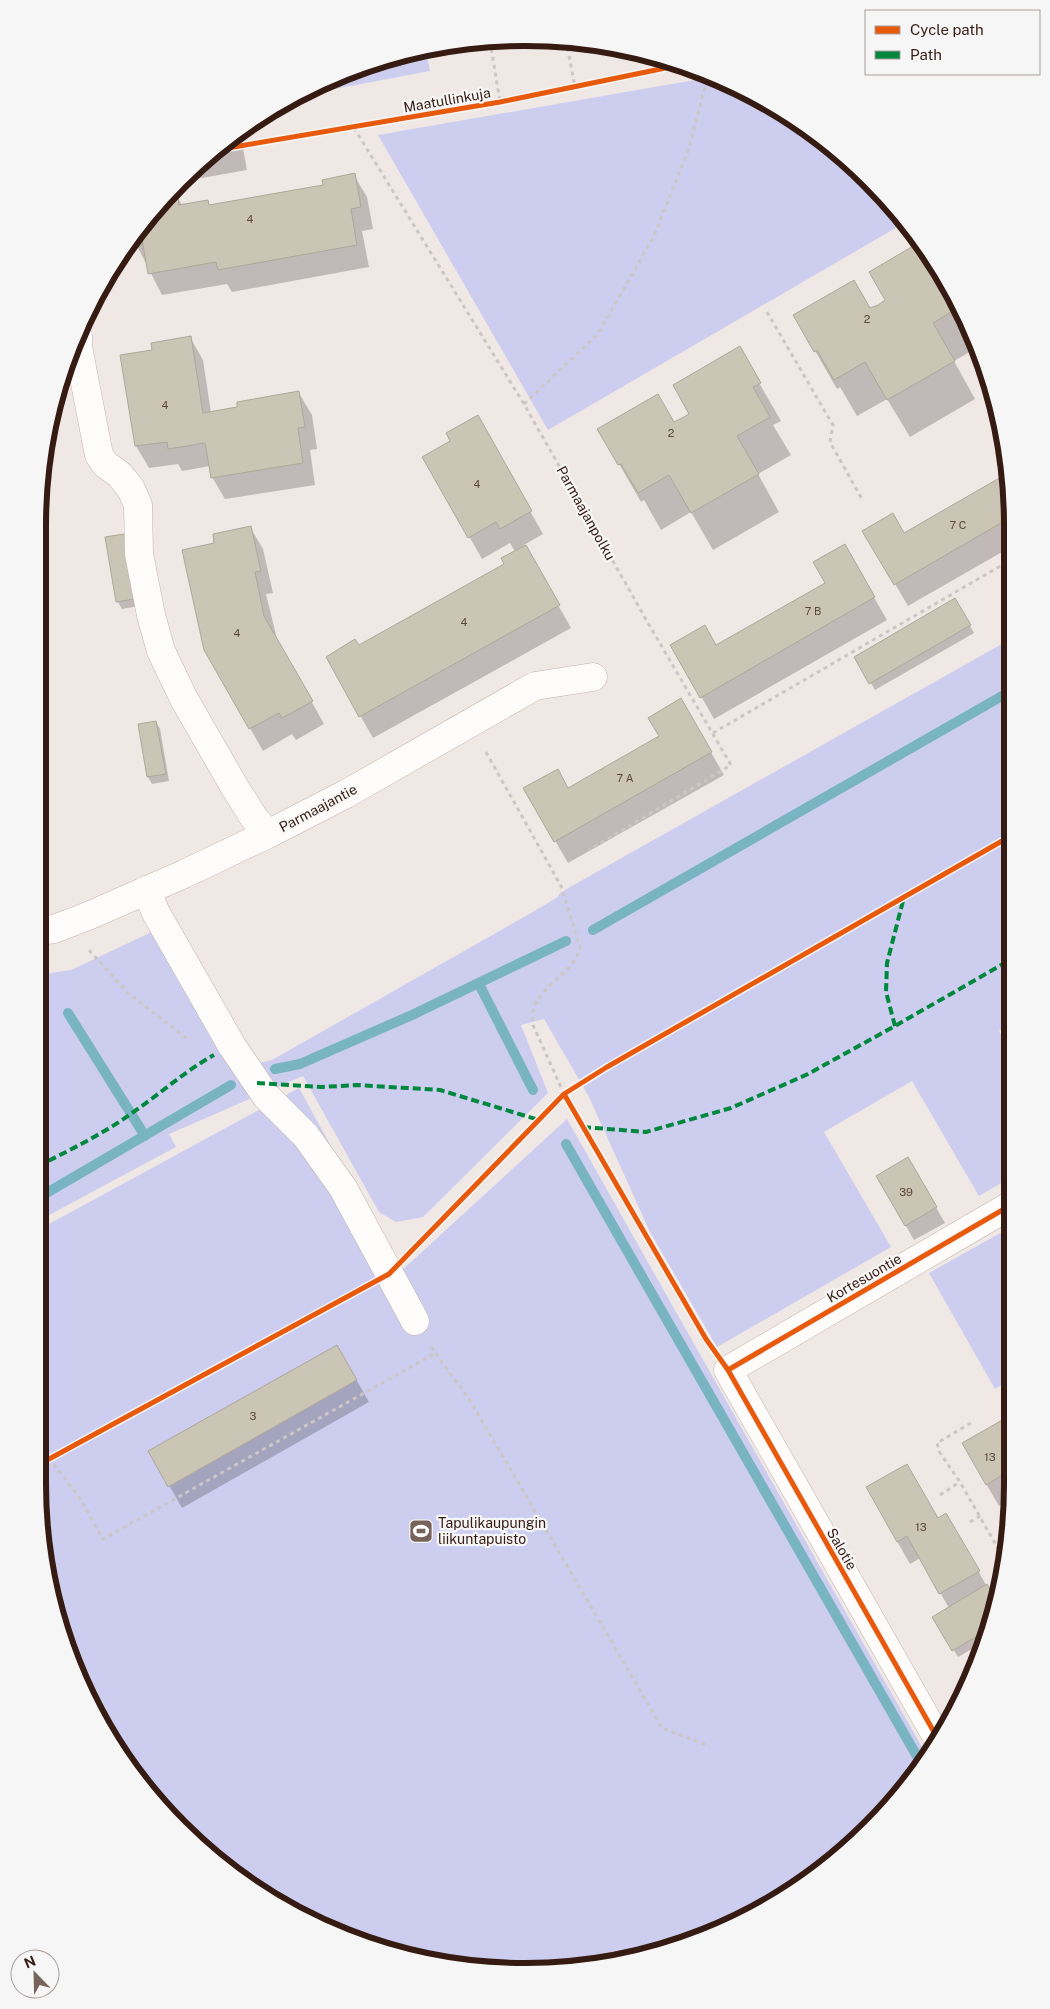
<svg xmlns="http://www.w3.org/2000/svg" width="1050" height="2009" font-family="'Public Sans',sans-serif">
	<rect width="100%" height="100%" fill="#f0e8e5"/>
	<path fill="#cdceef" d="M 426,50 L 430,71 L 297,96 L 369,63 Z
		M 712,77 L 741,88 L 846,158 L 906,222 L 548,430 L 378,135 Z
		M 1009,640 L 1010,1024 L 999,1031 L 1010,1049 L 1010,1178 L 979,1196 L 912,1081 L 824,1132 L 891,1247 L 717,1347 L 650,1232 L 589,1097 L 544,1019 L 521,1025 L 548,1093 L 423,1217 L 396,1222 L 379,1212 L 303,1076 L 169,1134 L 176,1147 L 38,1221 L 38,975 L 71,970 L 156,930 L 234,1068 L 272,1060 L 531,913 L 558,897 L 559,894 L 570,887 Z
		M 299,1088 L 400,1272 L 567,1119 L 927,1756 L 912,1781 L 870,1829 L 796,1889 L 712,1934 L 651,1955 L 557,1970 L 493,1970 L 399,1955 L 338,1934 L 254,1889 L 203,1850 L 138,1781 L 103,1727 L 63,1641 L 47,1579 L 38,1484 L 38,1230 Z
		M 1011,1227 L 1011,1379 L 995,1389 L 929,1273 Z"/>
	<path fill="#0003" d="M 240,132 L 247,170 L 185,181 L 184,179 L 204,158 Z
		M 354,175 L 367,197 L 373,229 L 362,231 L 369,267 L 232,292 L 227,284 L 162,295 L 134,240 L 133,236 L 138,228 L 166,199 L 177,197 L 182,205 L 207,201 L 210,206 L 324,186 Z
		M 921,243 L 975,339 L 978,347 L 954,361 L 975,399 L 910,437 L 887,399 L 857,416 L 840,387 L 837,389 L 795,316 L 870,310 L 887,301 Z
		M 190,337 L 203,360 L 211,413 L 239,409 L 299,393 L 312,415 L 317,449 L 310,450 L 315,485 L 225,499 L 212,477 L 210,466 L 182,471 L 178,464 L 149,468 L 136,446 L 122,356 L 154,351 Z
		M 739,348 L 781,421 L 773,425 L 791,455 L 758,474 L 779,512 L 713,550 L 691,512 L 661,530 L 644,500 L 641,502 L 599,429 L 674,423 L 691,414 Z
		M 477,417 L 543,534 L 524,545 L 571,628 L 373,738 L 327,657 L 358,647 L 506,564 L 515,552 L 510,543 L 482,559 L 424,457 L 452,442 Z
		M 1008,475 L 1009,548 L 908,606 L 864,531 L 904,535 Z
		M 250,527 L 263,549 L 273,593 L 266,594 L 277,639 L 324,724 L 296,740 L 292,734 L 263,751 L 206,650 L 216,544 Z
		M 124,536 L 128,543 L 139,606 L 122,609 L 118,602 Z
		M 844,546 L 887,620 L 714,719 L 672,645 L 716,647 L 827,583 Z
		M 955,600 L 974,633 L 875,690 L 856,658 Z
		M 681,700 L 724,775 L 568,863 L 525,788 L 568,789 L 660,737 Z
		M 156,722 L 160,729 L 169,781 L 152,784 L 148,777 L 139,725 Z
		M 908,1159 L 945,1223 L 914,1240 L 877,1176 Z
		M 337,1346 L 369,1402 L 182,1508 L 150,1452 Z
		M 1011,1416 L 1011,1499 L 999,1506 L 963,1444 Z
		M 867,1488 L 938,1519 L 946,1515 L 997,1604 L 984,1642 L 958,1657 L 934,1617 L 949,1608 L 920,1558 L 910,1564 Z"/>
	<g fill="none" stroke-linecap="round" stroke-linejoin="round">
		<path stroke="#79b4c3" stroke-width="10" d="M 593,930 L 1009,692
			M 479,984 L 533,1090
			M 68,1013 L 145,1136
			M 275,1069 L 300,1064 L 412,1015 L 566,941
			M 566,1144 L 922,1765
			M 38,1198 L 231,1085"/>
	</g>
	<path fill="#cbc5b6" stroke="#aea899" d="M 355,173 L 361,207 L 351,209 L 357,245 L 218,270 L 216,262 L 148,274 L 142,239 L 133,240 L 132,238 L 138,228 L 167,198 L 178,196 L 179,205 L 208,200 L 209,205 L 323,185 L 322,180 Z
		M 920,242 L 958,308 L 933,323 L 955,361 L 887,400 L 865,362 L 834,380 L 817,350 L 814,352 L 793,315 L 854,280 L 870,308 L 878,305 L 885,300 L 869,272 Z
		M 191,336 L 203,413 L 237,407 L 237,402 L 299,391 L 305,427 L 298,428 L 303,463 L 211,478 L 205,443 L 168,449 L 167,442 L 135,446 L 120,355 L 152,350 L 151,343 Z
		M 740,346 L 761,383 L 753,387 L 770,417 L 737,436 L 759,474 L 691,513 L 669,475 L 638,493 L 621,464 L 618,465 L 597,429 L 658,394 L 674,422 L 682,418 L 689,414 L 673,385 Z
		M 478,415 L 532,511 L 500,529 L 496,522 L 468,538 L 422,457 L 450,441 L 446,433 Z
		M 1008,473 L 1008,519 L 894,585 L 862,531 L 893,513 L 904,533 Z
		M 251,526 L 261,571 L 255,572 L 264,616 L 313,701 L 282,718 L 279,713 L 249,729 L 204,650 L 182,550 L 214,543 L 213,534 Z
		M 124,534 L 135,599 L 116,602 L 105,537 Z
		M 845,544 L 875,597 L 700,698 L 670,645 L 705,625 L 716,645 L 825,583 L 813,562 Z
		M 526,545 L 560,605 L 359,717 L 326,657 L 355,639 L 359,645 L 504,564 L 501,558 Z
		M 955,598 L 971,625 L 869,684 L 854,657 Z
		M 681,698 L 712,752 L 554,842 L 523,788 L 558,769 L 568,788 L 659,736 L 648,718 Z
		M 156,721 L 166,774 L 147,777 L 138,724 Z
		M 908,1157 L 937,1207 L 905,1226 L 876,1176 Z
		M 337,1345 L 357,1380 L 168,1487 L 148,1451 Z
		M 1011,1415 L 1011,1470 L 986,1485 L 962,1443 Z
		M 907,1464 L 938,1518 L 946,1513 L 980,1571 L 939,1594 L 907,1536 L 897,1542 L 866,1487 Z
		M 987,1584 L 997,1602 L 989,1629 L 952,1651 L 932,1617 Z"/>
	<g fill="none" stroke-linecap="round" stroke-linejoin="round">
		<g stroke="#c3b3ad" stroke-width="29">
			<path id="minor" d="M 78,336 L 78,347 L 99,455 L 105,464 L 120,475 L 131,489 L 138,505 L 139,554 L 151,615 L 161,651 L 184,699 L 234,786 L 254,818 L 268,834
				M 146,890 L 156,913 L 232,1046 L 266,1096 L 306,1136 L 343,1188 L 415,1321
				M 38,931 L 54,929 L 88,916 L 184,874 L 268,834 L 346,794 L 535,686 L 593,677
				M 938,1739 L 728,1370 L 1011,1205"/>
		</g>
		<path stroke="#ccc6c4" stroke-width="3" stroke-dasharray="4 4" stroke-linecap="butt" d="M 566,40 L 575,87
			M 490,41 L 500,102
			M 354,128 L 524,404 L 648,623 L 731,765 L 589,850
			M 242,131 L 245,145
			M 767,312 L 833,425 L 830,442 L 863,501
			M 524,404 L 598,334 L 653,238 L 688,151 L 708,76
			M 713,733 L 1009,561
			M 486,752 L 561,886 L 580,947 C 574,978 527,987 533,1025 L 564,1094
			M 89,950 L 127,992 L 190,1041
			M 431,1347 L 471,1402 L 662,1728 L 709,1746
			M 971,1423 L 937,1443 L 940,1453 L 960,1482 L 1004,1559
			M 49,1458 L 79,1497 L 103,1539 L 434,1354
			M 940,1495 L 960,1482
			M 970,1522 L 980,1516"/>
		<use href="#minor" stroke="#fdfcfb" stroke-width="28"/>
		<path stroke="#00873e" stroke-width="4" stroke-dasharray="8 4" stroke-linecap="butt" d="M 895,1026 L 886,992 L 887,963 L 904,897
			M 257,1083 L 322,1087 L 357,1085 L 440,1090 L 539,1120
			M 583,1127 L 646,1132 L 731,1108 L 808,1074 L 895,1026 L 1010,960
			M 38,1166 C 70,1150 103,1134 132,1113 C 160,1094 185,1071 214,1055"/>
		<g stroke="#f6f6f6" stroke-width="8">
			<path id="cycleway" d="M 216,150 L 500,102 L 680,65
				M 564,1094 L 607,1067 L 1009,837
				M 728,1370 L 1011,1205
				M 38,1465 L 389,1274 L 564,1094 L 706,1339 L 728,1370 L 938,1739"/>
		</g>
		<use href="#cycleway" stroke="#e8590c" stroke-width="5"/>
	</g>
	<defs>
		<g id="stadium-square" transform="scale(1.25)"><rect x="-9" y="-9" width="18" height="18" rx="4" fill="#77635c" stroke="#f6f6f6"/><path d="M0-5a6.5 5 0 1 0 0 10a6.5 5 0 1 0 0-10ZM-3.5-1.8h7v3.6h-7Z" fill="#fff"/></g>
	</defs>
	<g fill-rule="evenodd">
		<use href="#stadium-square" x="421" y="1531"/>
	</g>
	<g text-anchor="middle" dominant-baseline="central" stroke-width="4.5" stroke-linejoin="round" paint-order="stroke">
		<g font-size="11" fill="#5b463b">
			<text x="250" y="219">4</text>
			<text x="867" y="319">2</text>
			<text x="165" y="405">4</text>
			<text x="671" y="433">2</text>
			<text x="477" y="484">4</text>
			<text x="958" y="525">7 C</text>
			<text x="813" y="611">7 B</text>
			<text x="464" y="622">4</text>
			<text x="237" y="633">4</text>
			<text x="625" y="778">7 A</text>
			<text x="906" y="1192">39</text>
			<text x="253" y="1416">3</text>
			<text x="990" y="1457">13</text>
			<text x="921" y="1527">13</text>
		</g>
		<g font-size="14" fill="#361b12" stroke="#f6f6f6">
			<text transform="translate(447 100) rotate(-10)">Maatullinkuja</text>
			<text transform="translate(586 513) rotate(61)">Parmaajanpolku</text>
			<text transform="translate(318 808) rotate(-28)">Parmaajantie</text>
			<text transform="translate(864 1278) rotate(-30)">Kortesuontie</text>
			<text transform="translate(842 1549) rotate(60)">Salotie</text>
		</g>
		<g font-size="14" fill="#361b12" stroke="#f6f6f6" text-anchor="start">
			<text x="438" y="1523">Tapulikaupungin<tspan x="438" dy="16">liikuntapuisto</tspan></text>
		</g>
	</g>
	<path d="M0 0H1050V2009H0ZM525 46H525A479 479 0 0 1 1004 525V1484A479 479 0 0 1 525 1963H525A479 479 0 0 1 46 1484V525A479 479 0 0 1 525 46Z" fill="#f6f6f6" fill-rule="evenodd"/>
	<path fill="none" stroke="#361b12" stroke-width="6" d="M525 46H525A479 479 0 0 1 1004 525V1484A479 479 0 0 1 525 1963H525A479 479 0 0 1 46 1484V525A479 479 0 0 1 525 46Z"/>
	<rect x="865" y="10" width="175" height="65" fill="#f6f6f6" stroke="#a99e9b"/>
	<rect x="875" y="26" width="25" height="8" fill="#e8590c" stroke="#a99e9b"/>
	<text x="910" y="35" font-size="15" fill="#361b12">Cycle path</text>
	<rect x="875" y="51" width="25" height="8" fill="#00873e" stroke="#a99e9b"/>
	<text x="910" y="60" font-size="15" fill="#361b12">Path</text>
	<g transform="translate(35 1974) rotate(337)"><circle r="24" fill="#f6f6f6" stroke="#a99e9b"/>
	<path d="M0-4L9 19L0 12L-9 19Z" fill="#77635c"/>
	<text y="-8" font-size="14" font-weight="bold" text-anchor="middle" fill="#361b12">N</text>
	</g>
</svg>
